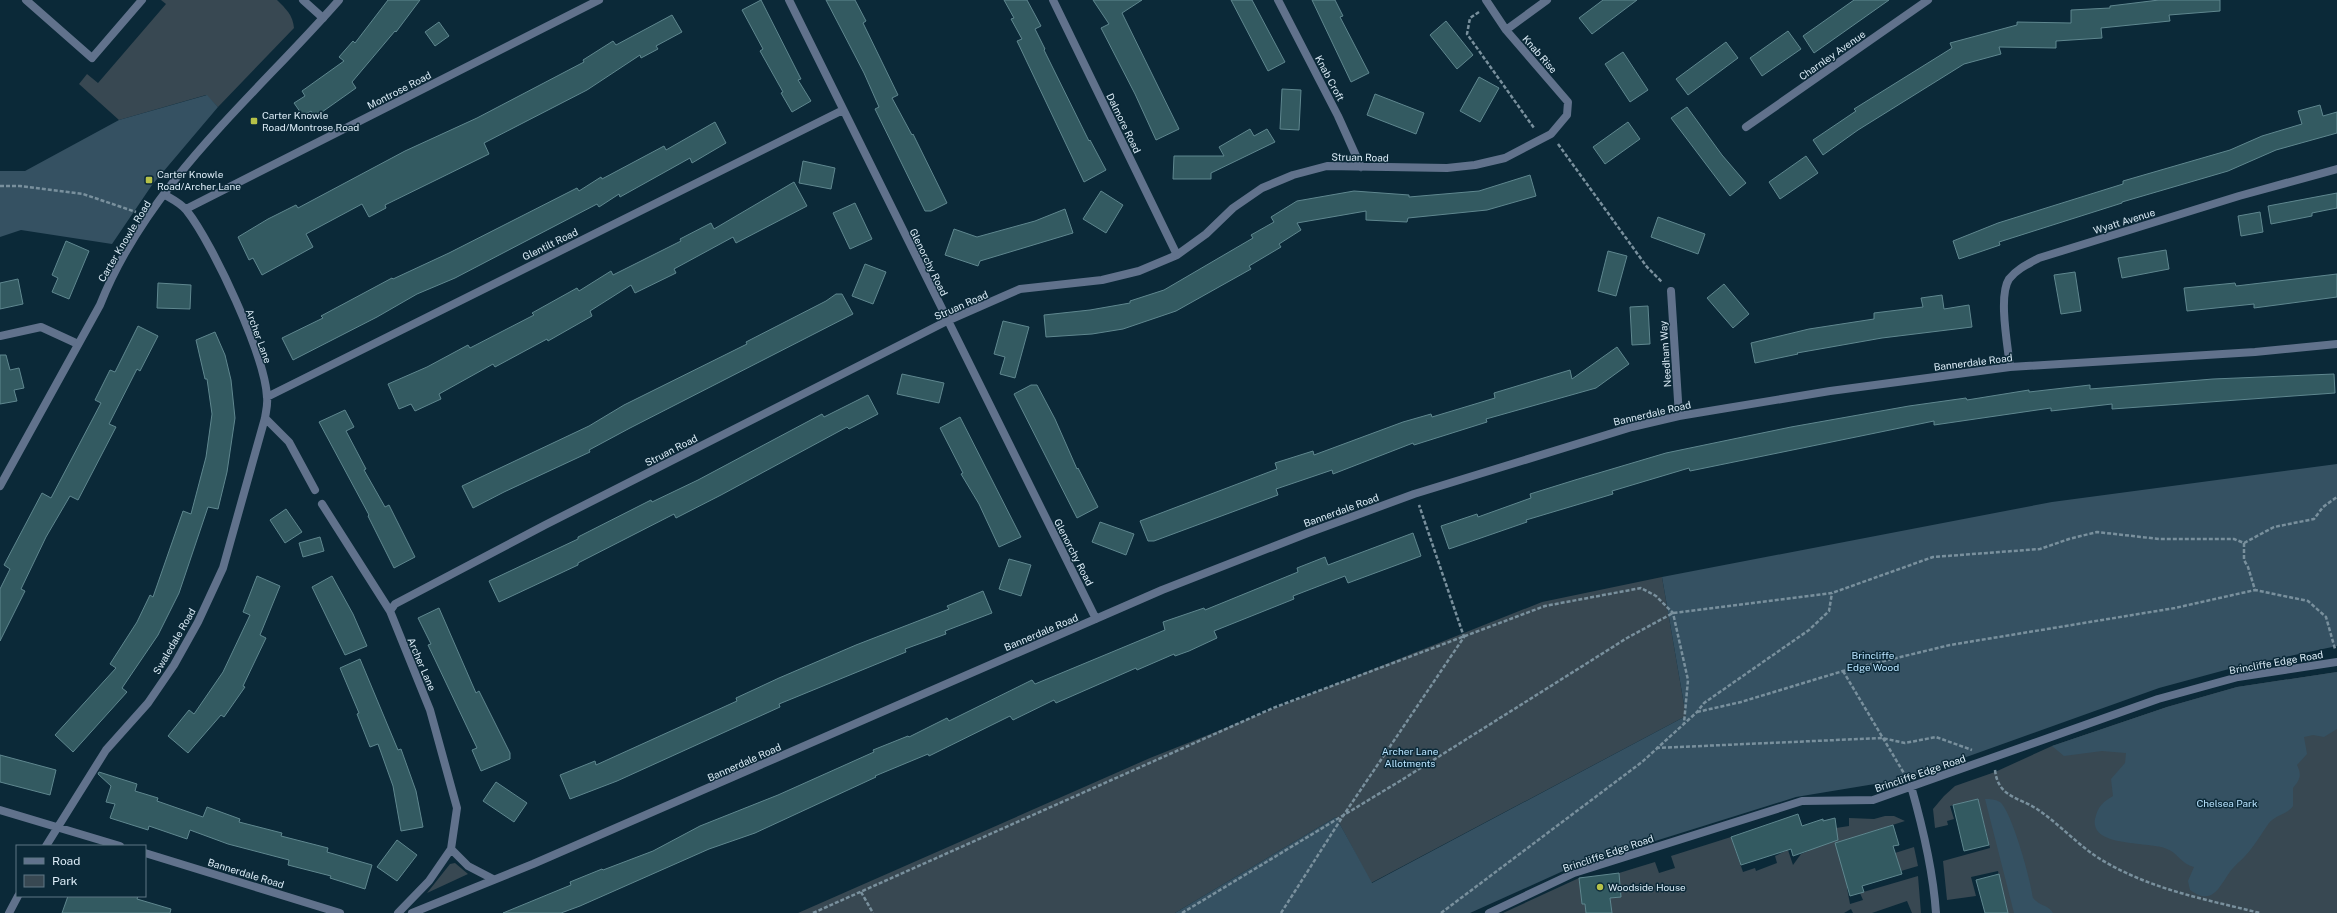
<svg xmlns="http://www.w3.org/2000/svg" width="2337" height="913" font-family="'Public Sans',sans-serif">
	<rect width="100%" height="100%" fill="#0b2938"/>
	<path fill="#384852" d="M 161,0 L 277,0 C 286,9 293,15 294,28 L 218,107 L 206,95 L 119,120 L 79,84 L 87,74 L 98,83 L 166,4 Z
		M 1662,577 L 1686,716 L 1371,883 L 1336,817 L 1175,913 L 798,913 L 1150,758 L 1542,602 Z
		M 2337,672 L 2337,913 L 2008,913 L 1998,871 L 1971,877 L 1976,896 L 1947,900 L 1943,861 L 1990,848 L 1978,799 L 1950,806 L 1954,819 L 1947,821 L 1948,825 L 1935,828 L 1933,809 L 1944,796 L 1955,786 L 1995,772 L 2052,746 L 2167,707 L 2237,687 Z
		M 1885,816 L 1894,816 L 1905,821 L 1861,835 L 1862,884 L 1847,888 L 1850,904 L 1863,900 L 1860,893 L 1918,876 L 1921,913 L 1912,913 L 1907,901 L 1872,913 L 1853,913 L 1851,909 L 1844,913 L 1608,913 L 1612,912 L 1610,898 L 1621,896 L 1619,873 L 1655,862 L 1659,873 L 1675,868 L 1671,856 L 1731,837 L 1743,872 L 1755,868 L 1756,871 L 1777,863 L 1775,856 L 1788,850 L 1793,865 L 1801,854 L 1808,851 L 1805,842 L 1837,835 L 1836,828 L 1849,826 L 1849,818 L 1874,819 Z
		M 1914,847 L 1918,866 L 1901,871 L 1895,853 Z
		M 455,863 L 468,874 L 427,893 L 450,864 Z
		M 1579,878 L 1582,904 L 1585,904 L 1586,913 L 1503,913 Z"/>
	<path fill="#355162" d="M 207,95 L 218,107 L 152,185 L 112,244 L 21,230 L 0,237 L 0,171 L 25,171 L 119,120 Z
		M 2337,464 L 2337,646 L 2229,669 L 2159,688 L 1905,779 L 1796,797 L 1572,867 L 1470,913 L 1175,913 L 1336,817 L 1372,883 L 1686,716 L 1662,577 L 2052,502 Z
		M 2337,672 L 2337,729 L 2324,737 L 2313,735 L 2304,737 L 2307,754 L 2297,765 C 2302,775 2300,780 2293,788 L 2293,806 C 2287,815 2275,815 2269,823 C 2261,834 2254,847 2245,856 C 2242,860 2237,863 2234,867 C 2221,880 2216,909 2190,890 L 2188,881 L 2194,867 C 2181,864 2178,853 2167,849 C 2149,841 2090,848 2095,819 C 2098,806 2103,802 2113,796 L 2111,779 L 2125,763 L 2126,753 L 2102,751 L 2064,756 L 2052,746 L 2167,707 L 2237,687 Z
		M 1985,799 C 1990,799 1995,799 2000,802 C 2012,812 2031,881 2033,898 C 2039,906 2049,905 2053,913 L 2014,913 Z"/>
	<path fill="#335a61" stroke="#5f878f" d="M 388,0 L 420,0 L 396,32 L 395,31 L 352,82 L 356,88 L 315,117 L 311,111 L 303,116 L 294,103 L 305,96 L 302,91 L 344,61 L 339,57 L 353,41 L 355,43 Z
		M 761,0 L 801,79 L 798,80 L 811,101 L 792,112 L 781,93 L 783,92 L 760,51 L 763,49 L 742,10 Z
		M 826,0 L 855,0 L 866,21 L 863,23 L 898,95 L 892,98 L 912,135 L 913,134 L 947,203 L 931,211 L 925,211 L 875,109 L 879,107 L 864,73 Z
		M 1004,0 L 1027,0 L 1041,26 L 1035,29 L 1045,49 L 1044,50 L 1089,141 L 1090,140 L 1106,170 L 1084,182 L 1017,41 L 1022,39 L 1011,19 L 1014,18 Z
		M 1093,0 L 1142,0 L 1122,13 L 1179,129 L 1156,140 L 1135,94 L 1101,28 L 1109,24 Z
		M 1231,0 L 1252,0 L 1285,62 L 1268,71 Z
		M 1312,0 L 1335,0 L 1343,16 L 1340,17 L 1369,73 L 1351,82 Z
		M 1603,0 L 1637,0 L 1592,34 L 1579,18 Z
		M 1854,0 L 1889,0 L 1814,53 L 1803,36 Z
		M 2159,0 L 2220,0 L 2220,11 L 2169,15 L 2170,21 L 2101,28 L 2102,38 L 2056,41 L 2056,48 L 1999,47 L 2001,54 L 1964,64 L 1858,130 L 1823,155 L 1813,140 L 1856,111 L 1854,109 L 1952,48 L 1950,43 L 2017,25 L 2017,22 L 2071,23 L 2071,10 L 2110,8 L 2110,6 Z
		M 672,15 L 682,32 L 656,46 L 658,49 L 641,58 L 640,55 L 587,90 L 484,143 L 489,154 L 385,205 L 386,208 L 369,217 L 362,204 L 306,234 L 313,247 L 262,275 L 253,258 L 249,260 L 238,237 L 268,219 L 296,205 L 298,208 L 405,151 L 477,118 L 584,62 L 583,60 L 613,41 L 616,45 Z
		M 1446,21 L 1473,55 L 1457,69 L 1430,35 Z
		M 439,22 L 449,36 L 435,46 L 425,32 Z
		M 1788,31 L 1801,49 L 1762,76 L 1750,58 Z
		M 1726,42 L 1738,58 L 1688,95 L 1676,79 Z
		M 1623,52 L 1648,90 L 1630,102 L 1605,64 Z
		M 1479,77 L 1499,88 L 1480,122 L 1460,111 Z
		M 1282,89 L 1301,90 L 1299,130 L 1280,129 Z
		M 1375,94 L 1424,113 L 1416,134 L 1367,115 Z
		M 2320,105 L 2323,116 L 2337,112 L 2337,133 L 2276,150 L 2228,171 L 2122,202 L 2122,203 L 1999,242 L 2000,245 L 1959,259 L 1953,241 L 1998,223 L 2123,184 L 2123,181 L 2230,150 L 2262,136 L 2302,124 L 2298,111 Z
		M 1687,107 L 1722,155 L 1746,183 L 1730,196 L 1671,118 Z
		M 715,122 L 726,143 L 692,163 L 690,158 L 620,197 L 619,194 L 599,207 L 597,204 L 455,278 L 417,294 L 377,317 L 293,360 L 282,338 L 323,318 L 321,316 L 392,278 L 393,279 L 449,253 L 577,188 L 579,191 L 601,177 L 602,179 L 664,146 L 666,150 Z
		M 1628,122 L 1640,139 L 1605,164 L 1593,147 Z
		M 1250,129 L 1254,136 L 1267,129 L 1275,142 L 1211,173 L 1211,179 L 1173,179 L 1174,156 L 1224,156 L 1219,147 Z
		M 1806,156 L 1818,173 L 1780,199 L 1769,182 Z
		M 803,161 L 835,168 L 831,189 L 799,183 Z
		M 1530,175 L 1536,196 L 1487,210 L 1408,218 L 1407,222 L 1366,220 L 1366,211 L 1297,223 L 1301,230 L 1279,244 L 1281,247 L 1249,266 L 1251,269 L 1176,311 L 1123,329 L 1092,334 L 1046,337 L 1044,315 L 1090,310 L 1130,303 L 1130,301 L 1164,290 L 1253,238 L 1251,235 L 1274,222 L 1271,217 L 1297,201 L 1354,191 L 1409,195 L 1409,197 L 1479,191 Z
		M 794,182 L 807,206 L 736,243 L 733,237 L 674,269 L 676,273 L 635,293 L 631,285 L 590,311 L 592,316 L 548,341 L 547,339 L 495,367 L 493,364 L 439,394 L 441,399 L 415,411 L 411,404 L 399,409 L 388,384 L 427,367 L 468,345 L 470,348 L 534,315 L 532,313 L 577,288 L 579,291 L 611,271 L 613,275 L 681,241 L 680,239 L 711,223 L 714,229 Z
		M 1101,191 L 1123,205 L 1106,233 L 1083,219 Z
		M 2337,193 L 2337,208 L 2312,213 L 2312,216 L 2271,224 L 2268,206 Z
		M 855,203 L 872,239 L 850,249 L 833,213 Z
		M 1065,209 L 1073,233 L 980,261 L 978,266 L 945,255 L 954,229 L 977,237 L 1035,221 Z
		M 2260,212 L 2263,232 L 2241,236 L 2238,216 Z
		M 1658,217 L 1705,234 L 1698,254 L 1651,237 Z
		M 66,241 L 89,251 L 69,299 L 52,292 L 58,278 L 52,275 Z
		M 2166,250 L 2169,269 L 2122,278 L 2118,258 Z
		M 1608,251 L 1627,256 L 1616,296 L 1598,291 Z
		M 865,264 L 886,272 L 873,304 L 852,296 Z
		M 2075,272 L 2081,311 L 2061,314 L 2054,275 Z
		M 2337,274 L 2337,297 L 2254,308 L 2254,304 L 2187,311 L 2184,288 L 2235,283 L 2236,286 Z
		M 18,279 L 23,304 L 0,309 L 0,283 Z
		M 158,283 L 191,285 L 190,309 L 157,308 Z
		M 1724,284 L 1749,314 L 1733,328 L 1707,298 Z
		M 836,294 L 842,294 L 853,314 L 630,428 L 589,450 L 590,452 L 504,492 L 473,508 L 462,486 L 589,426 L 624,405 L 747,344 L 746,342 L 826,301 Z
		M 1942,295 L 1944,309 L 1969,305 L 1972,327 L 1882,338 L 1797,353 L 1798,354 L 1755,363 L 1751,343 L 1809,329 L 1874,319 L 1874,313 L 1923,307 L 1921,298 Z
		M 1648,306 L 1650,344 L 1632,345 L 1630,307 Z
		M 1003,321 L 1029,327 L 1015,378 L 1000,374 L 1005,357 L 994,354 Z
		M 138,326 L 158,336 L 140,371 L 137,369 L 109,424 L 116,427 L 78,500 L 70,496 L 46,537 L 21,589 L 25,591 L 0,641 L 0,589 L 10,569 L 4,565 L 42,493 L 51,498 L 101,403 L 95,400 L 110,370 L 115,372 Z
		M 215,332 L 225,355 L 231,380 L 235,418 L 227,472 L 218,509 L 208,507 L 179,593 L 158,635 L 122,688 L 127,692 L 73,752 L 55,735 L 116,668 L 110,664 L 137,622 L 150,595 L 153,597 L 183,511 L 191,514 L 206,457 L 212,414 L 207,379 L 205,379 L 196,340 Z
		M 1617,347 L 1629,364 L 1596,388 L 1486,419 L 1487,422 L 1414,445 L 1413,443 L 1333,474 L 1332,470 L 1276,489 L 1278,495 L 1154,541 L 1148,541 L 1140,521 L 1277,469 L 1275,463 L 1313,451 L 1314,455 L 1403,422 L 1431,414 L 1432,417 L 1495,398 L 1494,393 L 1570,370 L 1572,379 Z
		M 0,355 L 6,355 L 10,370 L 19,368 L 24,388 L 14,390 L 17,401 L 0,404 Z
		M 902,374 L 944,383 L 939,403 L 897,394 Z
		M 2334,374 L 2335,393 L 2112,409 L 2112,404 L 2051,411 L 2051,408 L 1934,425 L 1934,421 L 1690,471 L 1689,468 L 1612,491 L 1613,494 L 1526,520 L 1527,522 L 1449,549 L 1441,526 L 1477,514 L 1478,517 L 1531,498 L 1530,494 L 1575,480 L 1666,453 L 1791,427 L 1909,406 L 1966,398 L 1967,400 L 2029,390 L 2029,392 L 2090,385 L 2090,389 L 2213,379 Z
		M 1031,385 L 1037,385 L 1055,419 L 1077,469 L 1078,468 L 1098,507 L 1077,518 L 1014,394 Z
		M 868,395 L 878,414 L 849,429 L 847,427 L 721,495 L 676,518 L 674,514 L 578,563 L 578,565 L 499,602 L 489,581 L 578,539 L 578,537 L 651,500 L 652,502 L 698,480 L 822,414 L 824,417 Z
		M 345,410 L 354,427 L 346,431 L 366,469 L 364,470 L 385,507 L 389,505 L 415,557 L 394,568 L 368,516 L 369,515 L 319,422 Z
		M 960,417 L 1021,537 L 999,547 L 979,504 L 961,474 L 963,473 L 940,428 Z
		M 286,509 L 302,532 L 285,543 L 270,520 Z
		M 1100,522 L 1134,534 L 1126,555 L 1092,542 Z
		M 1413,533 L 1421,556 L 1348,583 L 1345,576 L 1293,596 L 1294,599 L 1214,631 L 1217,638 L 1189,651 L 1175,656 L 1174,654 L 1137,670 L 1136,668 L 1056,703 L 1054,700 L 1013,720 L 1010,716 L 929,756 L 928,754 L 875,776 L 876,777 L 755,833 L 709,849 L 580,906 L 561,913 L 503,913 L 571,885 L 570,882 L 602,869 L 603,870 L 653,851 L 700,826 L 778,795 L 874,752 L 873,750 L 908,736 L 909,737 L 947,718 L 949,721 L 1032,680 L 1035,684 L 1165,630 L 1163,622 L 1204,608 L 1205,610 L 1298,572 L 1297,568 L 1325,557 L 1328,565 Z
		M 320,537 L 324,551 L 303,557 L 299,543 Z
		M 1009,559 L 1031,565 L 1021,596 L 999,589 Z
		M 257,576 L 280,586 L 260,635 L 266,638 L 243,686 L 245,687 L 224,717 L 221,715 L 188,753 L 168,736 L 189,710 L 194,714 L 223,672 L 250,615 L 243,612 Z
		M 332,576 L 353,614 L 367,646 L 345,655 L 312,587 Z
		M 983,591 L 992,613 L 945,631 L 946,634 L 905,649 L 906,652 L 779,704 L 780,707 L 617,781 L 570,799 L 560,775 L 595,761 L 596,765 L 737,701 L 736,698 L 779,678 L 856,645 L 949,609 L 947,606 Z
		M 439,608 L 476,693 L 479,691 L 510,753 L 510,759 L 481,771 L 472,750 L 477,748 L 428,645 L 431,644 L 418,618 Z
		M 360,659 L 398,750 L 401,749 L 416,791 L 423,827 L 401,831 L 393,786 L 378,744 L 370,747 L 357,714 L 359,713 L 340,668 Z
		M 0,755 L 56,770 L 50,795 L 0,782 Z
		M 99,772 L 137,784 L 135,791 L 158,798 L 157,801 L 203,817 L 207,807 L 240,819 L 239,822 L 282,833 L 281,836 L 328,848 L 327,852 L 372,865 L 365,889 L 330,878 L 331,876 L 288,865 L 289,860 L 228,844 L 190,830 L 187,839 L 149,826 L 148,830 L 110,818 L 115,804 L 106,802 L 111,786 L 98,774 Z
		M 496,782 L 527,803 L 514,822 L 483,801 Z
		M 1978,799 L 1989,845 L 1964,851 L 1953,805 Z
		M 1798,814 L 1802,826 L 1823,819 L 1823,821 L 1835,818 L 1838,840 L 1793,856 L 1791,849 L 1741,865 L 1731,837 Z
		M 1893,825 L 1899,845 L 1893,846 L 1902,874 L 1862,886 L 1864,892 L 1850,896 L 1835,843 Z
		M 397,840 L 417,855 L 397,881 L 377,867 Z
		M 1619,873 L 1621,897 L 1610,898 L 1612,913 L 1586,913 L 1585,904 L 1582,904 L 1579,878 Z
		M 1999,874 L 2008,913 L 1985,913 L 1976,880 Z
		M 68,896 L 138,896 L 137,899 L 171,909 L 170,913 L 62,913 Z"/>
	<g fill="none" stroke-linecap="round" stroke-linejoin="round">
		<path stroke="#79909d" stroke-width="2.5" stroke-dasharray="4 2" stroke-linecap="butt" d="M 1479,12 L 1470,18 L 1467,34 L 1534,128
			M 1558,144 L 1647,267 L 1662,282
			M 0,186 L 20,186 L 83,194 L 136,212
			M 2244,543 L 2244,560 L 2248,567 L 2255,590 L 2308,601 L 2326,617 L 2335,649
			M 1843,671 L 1905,775
			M 1697,712 L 1741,702 L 1843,671 L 1950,645 L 2175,608 L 2255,590
			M 1656,748 L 1882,738 L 1905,743 L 1936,737 L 1972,750
			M 1995,770 C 1998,797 2018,797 2037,809 C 2061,825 2081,849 2107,863 C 2154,890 2208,900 2260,913
			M 861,892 L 873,913
			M 813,913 L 1273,708 L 1545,606 L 1641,588 L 1656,596 L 1673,613 L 1688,680 L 1684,723
			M 1182,913 L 1400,781 L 1627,638 L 1673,613 L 1832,593 L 1933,557 L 2040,549 L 2069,539 L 2097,532 L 2159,539 L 2234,539 L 2244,543 L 2274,527 L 2314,519 L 2323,507 L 2337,497
			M 1281,913 L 1343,816 L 1464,637 L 1419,505
			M 1441,913 L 1642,762 L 1697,712 L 1704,703 L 1809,630 L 1829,611 L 1832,593"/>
		<path stroke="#61728c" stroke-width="8" d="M 26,0 L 92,58 L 142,0"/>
		<path stroke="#61728c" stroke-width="8" d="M 303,0 L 323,18
			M 789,0 L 1096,619
			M 1053,0 L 1177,255
			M 1278,0 L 1338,116 L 1361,167
			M 1506,30 L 1547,0
			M 1746,127 L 1928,0
			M 186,209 L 599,0
			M 1671,291 L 1679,416
			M 0,336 L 41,327 L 78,344
			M 2010,367 C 2008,347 1998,296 2009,279 C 2017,269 2028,264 2039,258 L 2239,196 L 2337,169
			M 267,397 L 843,110
			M 265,418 L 289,442 L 315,490
			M 322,504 L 390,611 L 430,710 L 457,808 L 451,849 L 429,881 L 398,913
			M 390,611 L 395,604 L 545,525 L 947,321 L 1020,289 L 1102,280 L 1139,271 L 1177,255 L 1206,234 L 1233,208 L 1262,188 L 1293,175 L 1327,166 L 1447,168 L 1475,165 L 1505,158 L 1551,134 L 1567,115 L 1568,102 L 1506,30 L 1486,0
			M 1911,786 C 1923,828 1933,869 1936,913
			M 0,810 L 120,846
			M 46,846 L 106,750 L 148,703 L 174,665 L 198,622 L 223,568 L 265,418 C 266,411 268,404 267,397 C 265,356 213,244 187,211 C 182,204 172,199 165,195
			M 451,849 L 468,866 L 493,879
			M 145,853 L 340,913
			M 9,913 L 18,896
			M 412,913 L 533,864 L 1162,590 L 1308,533 L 1414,494 L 1632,427 L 1679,416 L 1830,391 L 2010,367 L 2255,352 L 2337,344
			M 1489,913 L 1574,873 L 1802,801 L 1873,800 L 2158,699 L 2238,677 L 2337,662"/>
		<path stroke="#61728c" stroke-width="8" d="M 0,486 L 100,305 C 148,183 255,96 339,0"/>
	</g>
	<g fill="#b6c148" stroke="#0b2938" stroke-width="1.5">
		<rect x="250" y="117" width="8" height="8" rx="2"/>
		<rect x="145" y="176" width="8" height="8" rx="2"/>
		<circle cx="1600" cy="887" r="4"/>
	</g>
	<g text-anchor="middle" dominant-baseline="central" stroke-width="3" stroke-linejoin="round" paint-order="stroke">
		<g font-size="10" fill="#dcecf7" stroke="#0b2938">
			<text transform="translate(1540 54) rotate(49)">Knab Rise</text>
			<text transform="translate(1832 55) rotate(-35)">Charnley Avenue</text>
			<text transform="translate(1330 78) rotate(62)">Knab Croft</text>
			<text transform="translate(399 90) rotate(-27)">Montrose Road</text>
			<text transform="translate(1124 123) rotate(64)">Dalmore Road</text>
			<text transform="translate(1360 157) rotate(1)">Struan Road</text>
			<text transform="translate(2124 221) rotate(-17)">Wyatt Avenue</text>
			<text transform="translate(124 241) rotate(-59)">Carter Knowle Road</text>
			<text transform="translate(550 244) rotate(-26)">Glentilt Road</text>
			<text transform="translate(929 262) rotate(64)">Glenorchy Road</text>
			<text transform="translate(961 305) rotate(-24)">Struan Road</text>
			<text transform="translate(259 336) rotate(70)">Archer Lane</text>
			<text transform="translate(1665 354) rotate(-94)">Needham Way</text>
			<text transform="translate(1973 362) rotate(-7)">Bannerdale Road</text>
			<text transform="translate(1652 413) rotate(-13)">Bannerdale Road</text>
			<text transform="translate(671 450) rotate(-27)">Struan Road</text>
			<text transform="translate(1341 510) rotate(-20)">Bannerdale Road</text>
			<text transform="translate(1074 552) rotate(63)">Glenorchy Road</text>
			<text transform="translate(1041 632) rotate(-23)">Bannerdale Road</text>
			<text transform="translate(174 641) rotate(-60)">Swaledale Road</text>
			<text transform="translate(2276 662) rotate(-10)">Brincliffe Edge Road</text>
			<text transform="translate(422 664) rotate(67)">Archer Lane</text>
			<text transform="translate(744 762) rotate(-24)">Bannerdale Road</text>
			<text transform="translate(1920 773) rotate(-19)">Brincliffe Edge Road</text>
			<text transform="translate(1608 853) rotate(-19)">Brincliffe Edge Road</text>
			<text transform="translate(246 873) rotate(17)">Bannerdale Road</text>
		</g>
		<g font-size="10" fill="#dcecf7" stroke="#0b2938" text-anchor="start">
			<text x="262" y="115">Carter Knowle<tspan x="262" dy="12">Road/Montrose Road</tspan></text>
			<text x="157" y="174">Carter Knowle<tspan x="157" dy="12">Road/Archer Lane</tspan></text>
			<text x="1608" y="887">Woodside House</text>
		</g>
		<g font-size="10" fill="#b8e3fe" stroke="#0b2938">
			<text x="1873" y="655">Brincliffe<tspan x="1873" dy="12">Edge Wood</tspan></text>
			<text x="1410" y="751">Archer Lane<tspan x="1410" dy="12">Allotments</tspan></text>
			<text x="2227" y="803">Chelsea Park</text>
		</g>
	</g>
	<rect x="16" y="845" width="130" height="52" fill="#0b2938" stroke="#5f7784"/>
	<rect x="24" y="858" width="20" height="6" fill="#61728c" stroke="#5f7784"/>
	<text x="52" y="865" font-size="12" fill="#dcecf7">Road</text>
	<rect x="24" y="875" width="20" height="12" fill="#384852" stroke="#5f7784"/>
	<text x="52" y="885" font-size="12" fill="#dcecf7">Park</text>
</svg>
